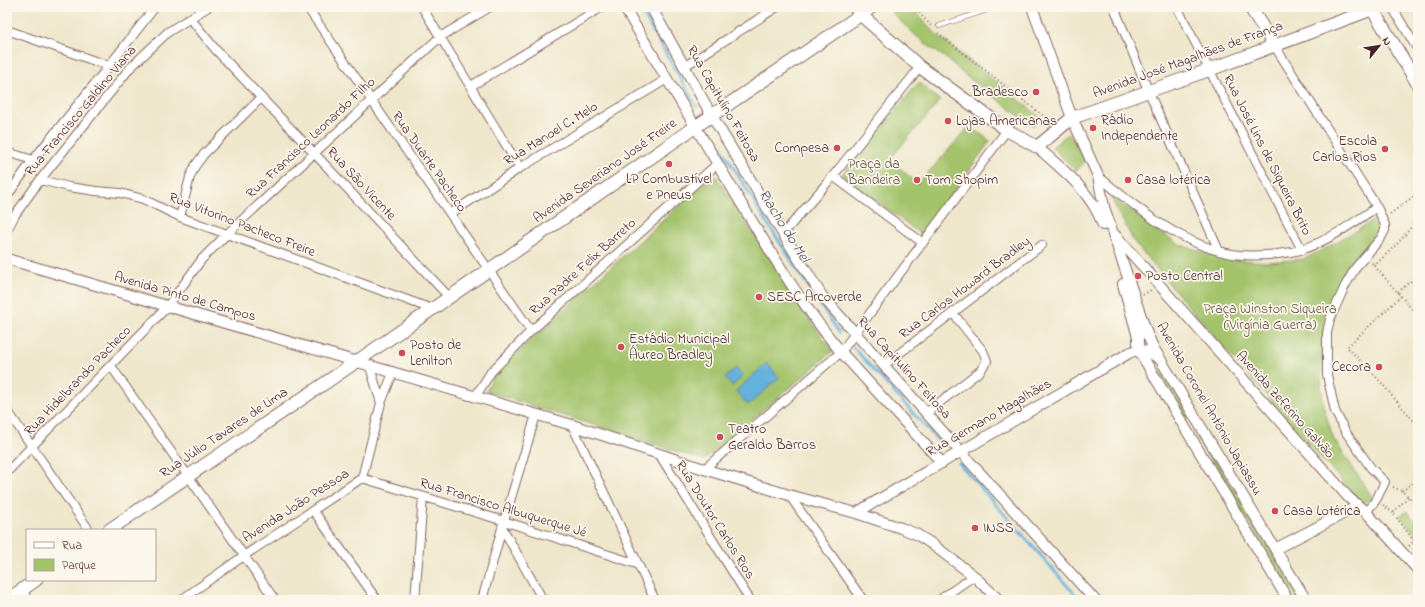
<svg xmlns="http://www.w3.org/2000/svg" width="1425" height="607" font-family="'Indie Flower',sans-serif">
	<rect width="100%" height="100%" fill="#fbf7ec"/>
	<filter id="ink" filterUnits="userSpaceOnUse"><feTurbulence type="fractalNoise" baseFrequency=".025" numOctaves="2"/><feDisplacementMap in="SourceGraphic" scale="8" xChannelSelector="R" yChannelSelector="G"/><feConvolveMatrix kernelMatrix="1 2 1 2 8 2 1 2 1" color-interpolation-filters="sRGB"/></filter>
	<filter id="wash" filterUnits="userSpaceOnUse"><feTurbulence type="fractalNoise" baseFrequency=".012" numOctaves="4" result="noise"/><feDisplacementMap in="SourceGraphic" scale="16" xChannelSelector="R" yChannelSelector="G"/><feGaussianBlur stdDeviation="0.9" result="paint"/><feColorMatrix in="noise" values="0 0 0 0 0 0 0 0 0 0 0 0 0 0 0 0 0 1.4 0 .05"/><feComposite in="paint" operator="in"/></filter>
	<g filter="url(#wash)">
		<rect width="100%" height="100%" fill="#efe7cc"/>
		<path fill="#a3c36b" stroke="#76714b" d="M 887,7 L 911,7 L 937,35 L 1043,119 L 1033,126 L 961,72 C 951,60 937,53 925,43 C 911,32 899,20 887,7 Z
			M 919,82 L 940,101 L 890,159 L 918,184 L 970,126 L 990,141 L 922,235 L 842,175 Z
			M 1069,133 L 1086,161 L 1076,171 L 1052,147 Z
			M 715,175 L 816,328 L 833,351 L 704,460 L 486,391 L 496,371 L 702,185 Z
			M 1110,196 L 1178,244 L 1224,259 L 1268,262 L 1304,259 L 1326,248 L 1374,220 L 1380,230 L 1354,259 L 1333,298 L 1324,326 L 1321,385 L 1324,408 L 1333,438 L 1373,498 L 1361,503 L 1206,327 L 1134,242 Z
			M 1155,361 L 1190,416 L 1186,419 L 1151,363 Z
			M 1201,436 L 1302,600 L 1296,600 L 1197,438 Z
			M 1407,511 L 1418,525 L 1418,537 L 1400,516 Z"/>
		<path fill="#63b1dd" stroke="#566884" d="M 767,363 L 779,378 L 748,405 L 736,391 Z
			M 736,368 L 743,376 L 732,386 L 725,378 Z"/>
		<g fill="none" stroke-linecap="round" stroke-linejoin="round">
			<path stroke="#63b1dd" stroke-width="3" d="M 639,7 L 697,107
				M 711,131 L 768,224 L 839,333
				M 853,347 L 943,446
				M 959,463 L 1080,600"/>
		</g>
	</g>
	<g filter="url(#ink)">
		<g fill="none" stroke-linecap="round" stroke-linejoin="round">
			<g stroke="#846563" stroke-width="5.5">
				<path id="service" d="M 939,26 L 996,7"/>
			</g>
			<g stroke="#846563" stroke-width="10">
				<path id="minor" d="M 307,7 L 531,331
					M 422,7 L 520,168
					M 1114,7 L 1148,90 L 1219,251
					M 1177,7 L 1302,250
					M 1392,7 L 1418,50
					M 190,18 L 216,50 L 314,153 L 449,297
					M 7,30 L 109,66
					M 1274,45 L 1377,207 L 1385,225 L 1385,230 L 1381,238 L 1356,267 L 1345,286 L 1330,319 L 1327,333 L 1327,375 L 1335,411 L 1345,431 L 1371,468 L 1385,482 L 1376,500 L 1366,512
					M 685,66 L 777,7
					M 471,86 L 602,7
					M 7,152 L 33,160
					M 833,176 L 923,243
					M 1098,176 C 1133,205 1174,239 1219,251 C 1234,256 1251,256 1267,255 C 1279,254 1292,253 1303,249 C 1330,240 1353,223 1377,207
					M 40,180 L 69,187 L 96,191 L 120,193 L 143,199 L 180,217 L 432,309
					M 7,196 L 33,160 L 109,66 L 155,7
					M 450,214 L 520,168 L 667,79
					M 180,217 L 190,177 L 195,166 L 204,154 L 261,98
					M 7,230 L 15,215 L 40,180 L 130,68 L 168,32 L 208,7
					M 783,234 L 833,176 L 920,67
					M 884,365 L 1042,245
					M 111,366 L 275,600
					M 370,367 L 381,403
					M 475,397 L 491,372 L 531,331 L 717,164
					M 7,410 L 89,530
					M 926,413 L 980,371 L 987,361 L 983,351 L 953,313
					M 572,425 L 655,600
					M 659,454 L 750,600
					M 704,469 L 841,352 L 1007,130
					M 7,472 L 167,307 L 202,259 L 227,234 L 440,37 L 490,7
					M 362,478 L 504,521 L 637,564
					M 789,495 L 863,600
					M 313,510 L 377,600
					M 502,527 L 543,600
					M 24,588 L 26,600
					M 181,600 L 245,555 L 362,478 L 381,403 L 393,373
					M 415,600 L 423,497
					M 482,600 L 504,521 L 536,415
					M 939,600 L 974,576"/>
			</g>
			<g stroke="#846563" stroke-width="12">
				<path id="tertiary" d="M 624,7 C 663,73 702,138 741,203 C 772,254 802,306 841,352 L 942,463
					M 651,7 L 712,116 L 783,234 L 822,296 L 960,451 L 1095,600
					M 854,7 L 861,15
					M 1032,7 L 1072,118 L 1098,176 L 1104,207 L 1147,334 L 1153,347 L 1198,422 L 1306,600
					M 1037,147 C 1063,170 1091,191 1103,225
					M 1115,235 L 1349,498 L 1366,512 L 1418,570
					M 7,259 L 572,425 L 704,469 L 789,495 L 856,513 L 901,528 L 916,534 L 929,542 L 974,576 L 999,600
					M 1123,284 L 1138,337 L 1138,349
					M 1138,349 L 1288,600
					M 856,513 L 1129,353 C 1140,347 1150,351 1159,359
					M 1275,549 L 1358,506"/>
			</g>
			<g stroke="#846563" stroke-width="14">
				<path id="secondary" d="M 1250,7 L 1274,45
					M 1371,7 L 1418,84
					M 861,15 L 920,67 L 1007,130 L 1037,147 L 1072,118 L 1209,70 L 1373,9
					M 109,530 L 356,362 L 695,127 L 872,7
					M 7,600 L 36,580"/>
			</g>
			<path stroke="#846563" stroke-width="2" stroke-dasharray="1 3" stroke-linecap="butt" d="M 914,7 L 932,27
				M 938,33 L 1051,122
				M 1390,214 L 1418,193
				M 1372,263 L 1418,316
				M 1374,266 L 1398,243 L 1418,219
				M 1398,292 L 1418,275
				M 1143,295 L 1151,290
				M 1401,296 L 1347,347 L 1378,379 L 1418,426
				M 1393,487 L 1402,491 L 1418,505
				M 1402,491 L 1418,479
				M 1408,497 L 1393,513 L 1414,541
				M 1383,505 L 1393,513
				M 1409,546 L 1414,541 L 1418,544"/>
			<use href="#service" stroke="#fff" stroke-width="4"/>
			<use href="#minor" stroke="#fff" stroke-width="8"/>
			<use href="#tertiary" stroke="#fff" stroke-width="10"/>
			<use href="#secondary" stroke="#fff" stroke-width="12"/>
		</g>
	</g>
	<g fill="#d1495b" stroke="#fbf7ec" stroke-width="1.5">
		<circle cx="1036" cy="92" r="4"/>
		<circle cx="948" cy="121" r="4"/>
		<circle cx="1093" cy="128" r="4"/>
		<circle cx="837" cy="148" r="4"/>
		<circle cx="1385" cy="149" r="4"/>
		<circle cx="669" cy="164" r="4"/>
		<circle cx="917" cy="180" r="4"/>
		<circle cx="1128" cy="180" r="4"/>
		<circle cx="1138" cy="276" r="4"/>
		<circle cx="759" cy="297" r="4"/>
		<circle cx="621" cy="347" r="4"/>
		<circle cx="402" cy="353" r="4"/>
		<circle cx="1379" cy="367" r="4"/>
		<circle cx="720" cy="437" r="4"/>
		<circle cx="1275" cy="511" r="4"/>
		<circle cx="975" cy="528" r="4"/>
	</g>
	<g text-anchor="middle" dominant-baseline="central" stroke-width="3.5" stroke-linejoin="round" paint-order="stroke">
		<g font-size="14" fill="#4a1f2b" stroke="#fbf7ec">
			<text transform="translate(1188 60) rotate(-20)">Avenida José Magalhães de França</text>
			<text transform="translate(723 104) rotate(60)">Rua Capitulino Feitosa</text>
			<text transform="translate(81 111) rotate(-50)">Rua Francisco Galdino Viana</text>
			<text transform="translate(551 134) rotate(-32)">Rua Manoel C. Melo</text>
			<text transform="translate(311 138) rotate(-43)">Rua Francisco Leonardo Filho</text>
			<text transform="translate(1267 155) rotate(63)">Rua José Lins de Siqueira Brito</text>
			<text transform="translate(429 162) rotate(55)">Rua Duarte Pacheco</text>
			<text transform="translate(605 171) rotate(-35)">Avenida Severiano José Freire</text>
			<text transform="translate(361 184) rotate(47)">Rua São Vicente</text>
			<text transform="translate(242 225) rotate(21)">Rua Vitorino Pacheco Freire</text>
			<text transform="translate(583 267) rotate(-42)">Rua Padre Felix Barreto</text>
			<text transform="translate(965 288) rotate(-37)">Rua Carlos Howard Bradley</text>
			<text transform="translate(185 297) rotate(16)">Avenida Pinto de Campos</text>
			<text transform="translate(904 368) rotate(48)">Rua Capitulino Feitosa</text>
			<text transform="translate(78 381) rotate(-46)">Rua Hidelbrando Pacheco</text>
			<text transform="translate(1285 405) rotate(48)">Avenida Zeferino Galvão</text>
			<text transform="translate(1209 409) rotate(60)">Avenida Coronel Antônio Japiassu</text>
			<text transform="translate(989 418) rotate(-30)">Rua Germano Magalhães</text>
			<text transform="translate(224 433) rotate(-34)">Rua Júlio Tavares de Lima</text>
			<text transform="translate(296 506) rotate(-33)">Avenida João Pessoa</text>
			<text transform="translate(503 508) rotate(17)">Rua Francisco Albuquerque Jé</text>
			<text transform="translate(715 520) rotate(58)">Rua Doutor Carlos Rios</text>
		</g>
		<g font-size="14" fill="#4a1f2b" stroke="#fbf7ec" text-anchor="start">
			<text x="1028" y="92" text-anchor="end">Bradesco</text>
			<text x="1101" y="120">Rádio<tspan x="1101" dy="16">Independente</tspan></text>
			<text x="956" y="121">Lojas Americanas</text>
			<text x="1377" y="141" text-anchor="end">Escola<tspan x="1377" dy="16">Carlos Rios</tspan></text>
			<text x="829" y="148" text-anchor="end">Compesa</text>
			<text x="669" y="179" text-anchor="middle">LP Combustível<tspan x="669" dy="16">e Pneus</tspan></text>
			<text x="925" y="180">Tom Shopim</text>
			<text x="1136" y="180">Casa lotérica</text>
			<text x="1146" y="276">Posto Central</text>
			<text x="767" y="297">SESC Arcoverde</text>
			<text x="629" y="339">Estádio Municipal<tspan x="629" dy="16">Áureo Bradley</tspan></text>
			<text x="410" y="345">Posto de<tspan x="410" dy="16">Lenilton</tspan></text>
			<text x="1371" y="367" text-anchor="end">Cecora</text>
			<text x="728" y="429">Teatro<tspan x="728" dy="16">Geraldo Barros</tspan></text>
			<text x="1283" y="511">Casa Lotérica</text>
			<text x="983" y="528">INSS</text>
		</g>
		<g font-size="14" fill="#65503e" stroke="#fbf7ec">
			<text x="874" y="164">Praça da<tspan x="874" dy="16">Bandeira</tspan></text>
			<text x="1270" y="309">Praça Winston Siqueira<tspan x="1270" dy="16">(Virgínia Guerra)</tspan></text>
		</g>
		<g font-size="15" font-style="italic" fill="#535269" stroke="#fbf7ec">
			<text transform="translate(784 226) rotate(58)">Riacho do Mel</text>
		</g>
	</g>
	<rect width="1425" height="607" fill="none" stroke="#fbf7ec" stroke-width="24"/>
	<rect x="26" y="529" width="130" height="52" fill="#fbf7ec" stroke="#b4a19f"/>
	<rect x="34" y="542" width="20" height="6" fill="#ffffff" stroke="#b4a19f"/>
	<text x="62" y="549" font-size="12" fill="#4a1f2b">Rua</text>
	<rect x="34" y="559" width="20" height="12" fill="#a3c36b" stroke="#b4a19f"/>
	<text x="62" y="569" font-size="12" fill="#4a1f2b">Parque</text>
	<g transform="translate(1379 46) rotate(60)" stroke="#fbf7ec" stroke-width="3" paint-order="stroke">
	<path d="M0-3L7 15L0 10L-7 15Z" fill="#4a1f2b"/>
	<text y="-6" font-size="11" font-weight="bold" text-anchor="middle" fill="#4a1f2b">N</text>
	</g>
</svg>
